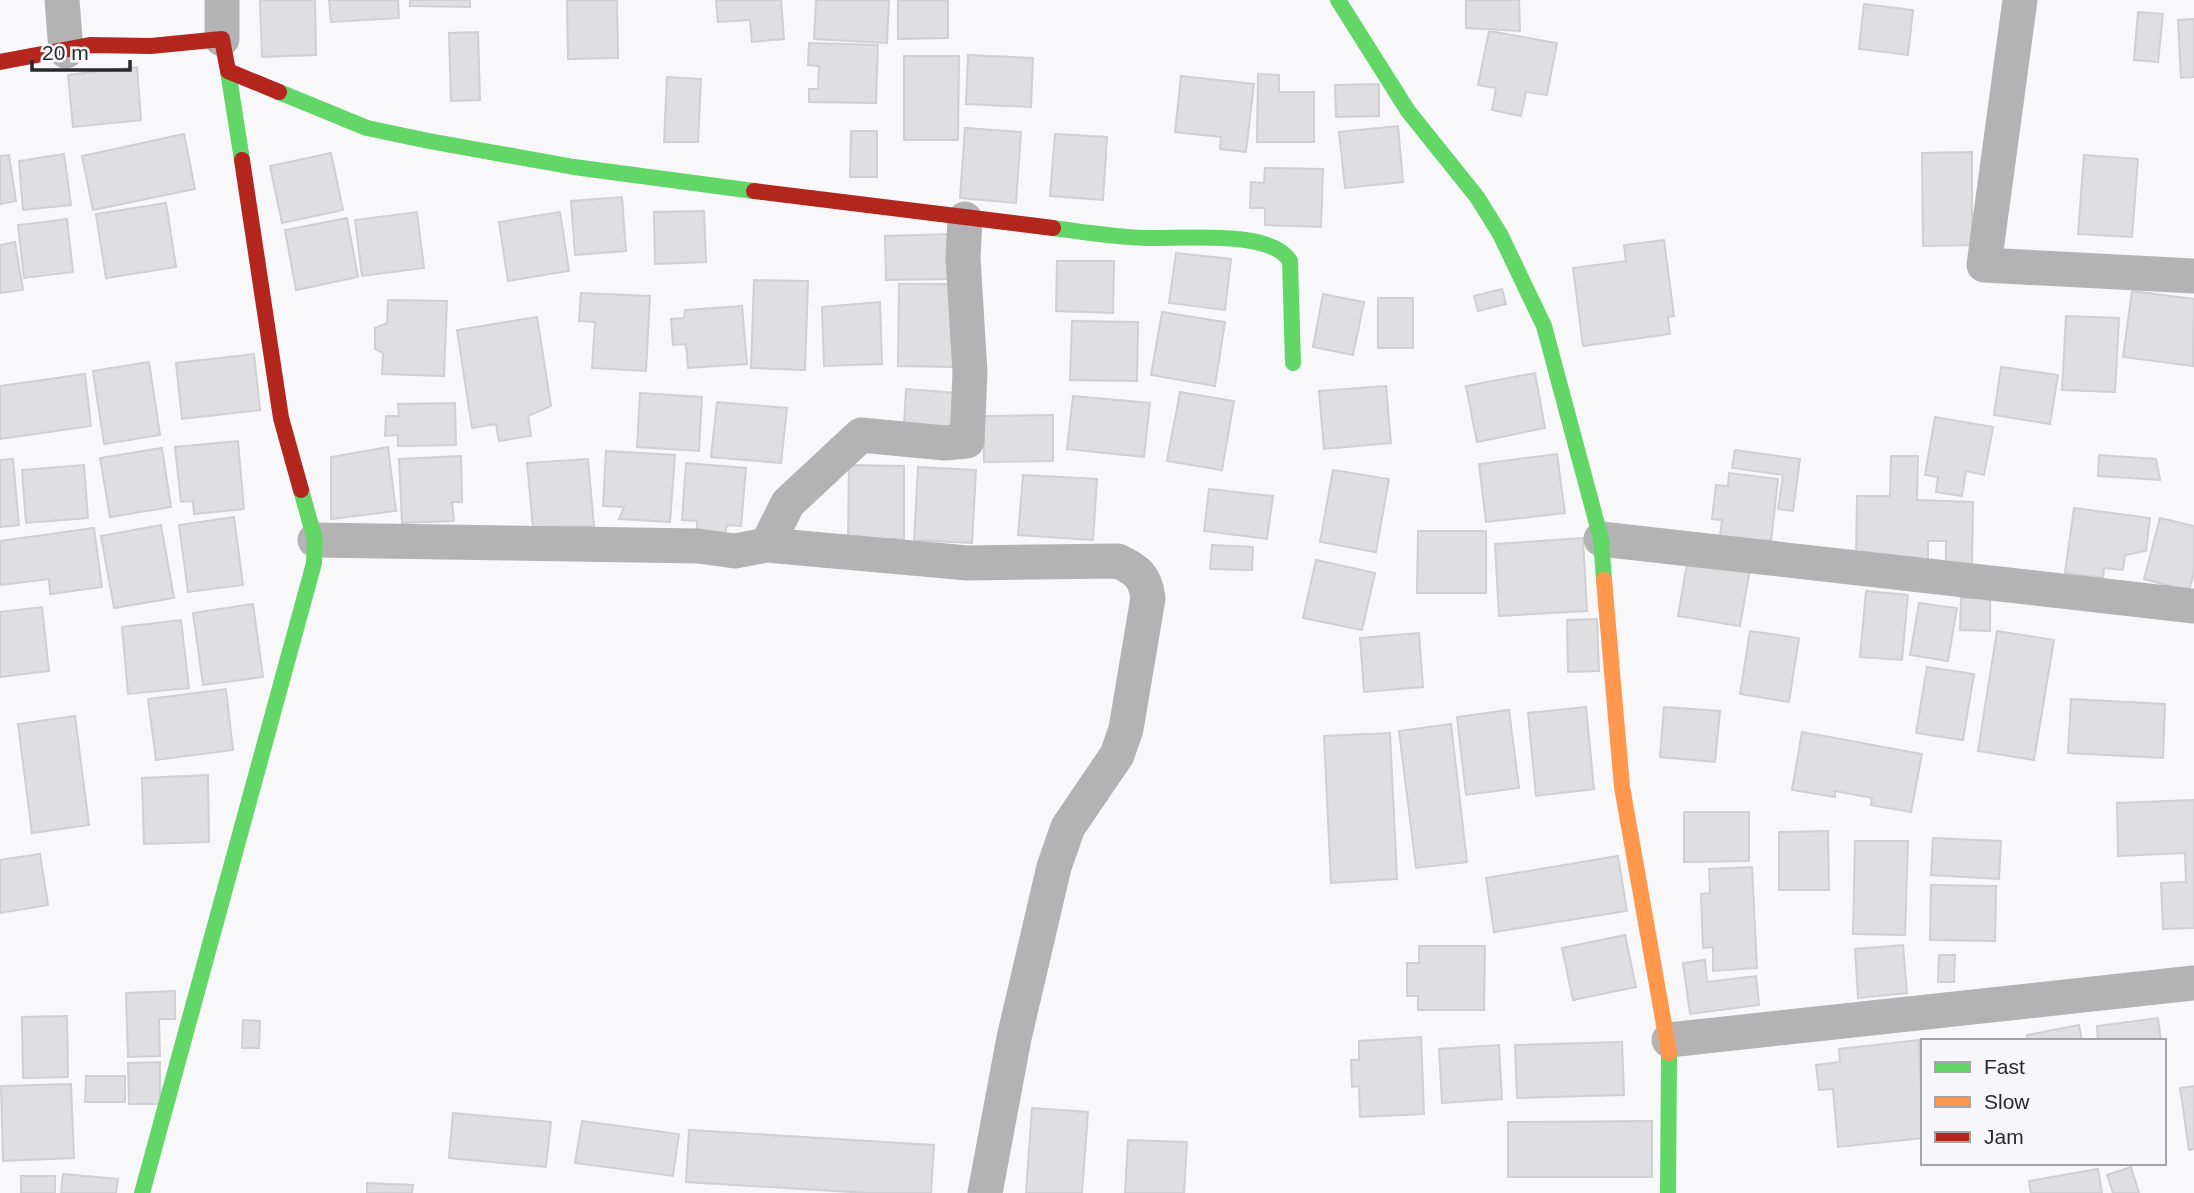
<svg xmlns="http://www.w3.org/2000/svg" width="2194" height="1193" font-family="Helvetica,sans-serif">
	<rect width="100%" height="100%" fill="#f8f7fa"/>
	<path fill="#dfdee0" stroke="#d0cfd1" stroke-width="2" d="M 260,0 L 315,0 L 316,55 L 262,57 Z
		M 329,0 L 398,0 L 399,18 L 331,22 Z
		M 410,0 L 470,0 L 470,7 L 410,6 Z
		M 567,0 L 617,0 L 618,58 L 568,59 Z
		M 716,0 L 781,0 L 784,39 L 752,42 L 750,20 L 718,22 Z
		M 816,0 L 889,0 L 887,43 L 814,39 Z
		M 898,0 L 948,0 L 948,38 L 898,39 Z
		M 1466,0 L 1519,0 L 1520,31 L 1466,28 Z
		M 1864,4 L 1913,10 L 1908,55 L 1859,49 Z
		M 2138,12 L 2163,14 L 2158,62 L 2134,60 Z
		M 2194,19 L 2194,77 L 2181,78 L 2178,20 Z
		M 1489,31 L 1557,43 L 1547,95 L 1526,92 L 1521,116 L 1492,110 L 1496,88 L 1478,85 Z
		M 478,32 L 480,100 L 451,101 L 449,33 Z
		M 809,43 L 878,45 L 876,103 L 809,102 L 809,89 L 818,89 L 819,66 L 808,65 Z
		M 968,55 L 1033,58 L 1031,107 L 966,104 Z
		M 904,56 L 959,56 L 958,140 L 904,140 Z
		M 137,67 L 141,120 L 73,127 L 68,75 Z
		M 1258,74 L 1279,75 L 1279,92 L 1314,92 L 1314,142 L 1257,142 Z
		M 1181,76 L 1254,84 L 1246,152 L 1220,149 L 1221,137 L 1175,132 Z
		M 667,77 L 701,79 L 698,142 L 664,142 Z
		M 1379,84 L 1379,116 L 1336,117 L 1335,85 Z
		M 1398,126 L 1403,182 L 1345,188 L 1339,132 Z
		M 965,128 L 1021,132 L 1016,203 L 960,198 Z
		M 851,131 L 877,131 L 877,177 L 850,177 Z
		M 184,134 L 195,189 L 93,210 L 82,156 Z
		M 1055,134 L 1107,137 L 1103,200 L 1050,196 Z
		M 1972,152 L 1972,245 L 1923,246 L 1922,153 Z
		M 331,153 L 343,210 L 282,223 L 270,166 Z
		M 64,154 L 71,205 L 23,210 L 19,161 Z
		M 9,155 L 16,201 L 0,204 L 0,156 Z
		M 2084,155 L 2138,159 L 2132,237 L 2078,234 Z
		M 1265,168 L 1323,169 L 1321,227 L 1265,225 L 1265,208 L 1250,208 L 1251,182 L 1264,183 Z
		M 622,197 L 626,251 L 575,255 L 571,201 Z
		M 166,203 L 176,267 L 106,278 L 96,214 Z
		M 704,211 L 706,262 L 655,264 L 654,212 Z
		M 417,212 L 424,268 L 362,276 L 355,220 Z
		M 560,212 L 569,271 L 508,281 L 499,222 Z
		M 347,218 L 358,277 L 296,290 L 285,230 Z
		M 67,219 L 73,272 L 24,278 L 18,225 Z
		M 950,234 L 951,279 L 886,280 L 885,236 Z
		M 1664,240 L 1674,316 L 1668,317 L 1670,334 L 1583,346 L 1573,268 L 1626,261 L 1624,245 Z
		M 15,242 L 23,290 L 0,293 L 0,245 Z
		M 1176,253 L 1231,259 L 1225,310 L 1169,303 Z
		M 1057,261 L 1114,261 L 1113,313 L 1056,311 Z
		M 754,280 L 808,281 L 805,370 L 751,368 Z
		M 899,284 L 952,284 L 954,367 L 898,366 Z
		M 1502,289 L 1506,304 L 1478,311 L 1474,296 Z
		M 2132,291 L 2194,299 L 2193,366 L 2123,357 Z
		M 581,293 L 650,296 L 646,371 L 592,368 L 595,322 L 579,321 Z
		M 1323,294 L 1364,302 L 1353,355 L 1313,347 Z
		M 1378,298 L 1413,298 L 1413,348 L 1378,348 Z
		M 388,300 L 447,301 L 444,376 L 382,374 L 383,353 L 375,349 L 375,328 L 387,323 Z
		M 880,302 L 882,364 L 824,366 L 822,307 Z
		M 742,306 L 747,364 L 688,368 L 686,344 L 673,345 L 671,319 L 684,318 L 685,310 Z
		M 1162,312 L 1225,322 L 1215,386 L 1151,375 Z
		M 2066,316 L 2119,318 L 2115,392 L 2062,390 Z
		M 537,317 L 551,406 L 528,416 L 531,436 L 499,441 L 496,424 L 472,428 L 457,330 Z
		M 1072,321 L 1138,322 L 1137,381 L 1070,380 Z
		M 254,354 L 260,410 L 182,419 L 176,363 Z
		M 149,362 L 160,435 L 104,444 L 93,371 Z
		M 2001,367 L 2058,375 L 2050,424 L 1994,415 Z
		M 1535,373 L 1545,428 L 1477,442 L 1466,386 Z
		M 85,374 L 91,426 L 0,439 L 0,386 Z
		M 1386,386 L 1391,443 L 1324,449 L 1319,391 Z
		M 906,389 L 957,393 L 954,430 L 904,427 Z
		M 1180,392 L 1234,401 L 1222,470 L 1167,461 Z
		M 640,393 L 702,397 L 699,451 L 637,447 Z
		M 1073,396 L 1150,403 L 1144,457 L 1067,449 Z
		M 717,402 L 787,408 L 781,463 L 711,457 Z
		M 455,403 L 456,445 L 398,446 L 398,435 L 385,436 L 386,416 L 399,416 L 398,404 Z
		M 1053,415 L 1053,461 L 984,462 L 983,416 Z
		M 1935,417 L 1993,427 L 1984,475 L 1966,471 L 1962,496 L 1936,492 L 1938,477 L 1925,475 Z
		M 238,441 L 244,509 L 194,514 L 193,501 L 181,502 L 175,447 Z
		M 388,447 L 396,511 L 331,519 L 331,457 Z
		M 162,448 L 171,507 L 110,517 L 100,458 Z
		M 1735,450 L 1800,459 L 1793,511 L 1778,509 L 1783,475 L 1732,468 Z
		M 606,451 L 675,455 L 670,522 L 619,519 L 624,507 L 603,506 Z
		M 1557,454 L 1565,513 L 1486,522 L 1479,464 Z
		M 2099,455 L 2156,459 L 2160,480 L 2098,476 Z
		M 461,456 L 462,502 L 452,502 L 454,521 L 402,523 L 399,459 Z
		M 1891,456 L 1918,456 L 1917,500 L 1973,502 L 1972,564 L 1946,564 L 1946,541 L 1928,541 L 1928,559 L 1856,558 L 1857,496 L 1890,496 Z
		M 13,459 L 19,525 L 0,527 L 0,460 Z
		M 588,459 L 594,526 L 533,527 L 527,463 Z
		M 686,463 L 746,468 L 741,526 L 727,525 L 725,535 L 697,533 L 697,521 L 682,520 Z
		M 84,465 L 88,518 L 26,523 L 22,470 Z
		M 849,465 L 904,466 L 904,539 L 848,539 Z
		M 918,467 L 976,470 L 972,543 L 914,540 Z
		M 1333,470 L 1389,479 L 1376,552 L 1320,542 Z
		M 1729,473 L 1778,479 L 1771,542 L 1720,537 L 1722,520 L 1712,519 L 1716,485 L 1728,486 Z
		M 1023,475 L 1097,479 L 1093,540 L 1018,535 Z
		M 1209,489 L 1273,496 L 1267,539 L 1204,531 Z
		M 2074,508 L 2150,518 L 2146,551 L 2125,555 L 2123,570 L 2104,568 L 2103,578 L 2065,573 Z
		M 234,517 L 243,585 L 188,592 L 179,525 Z
		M 2160,518 L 2194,526 L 2194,572 L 2189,591 L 2144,579 Z
		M 161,525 L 174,598 L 114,608 L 101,536 Z
		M 94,528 L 102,587 L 50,594 L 49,579 L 0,585 L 0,541 Z
		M 1418,531 L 1486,531 L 1486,593 L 1417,593 Z
		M 1583,538 L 1587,611 L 1499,616 L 1495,544 Z
		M 1212,545 L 1253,547 L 1252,570 L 1210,569 Z
		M 1689,552 L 1751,563 L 1740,626 L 1678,616 Z
		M 1316,560 L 1375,573 L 1362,630 L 1303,618 Z
		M 1866,591 L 1908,595 L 1902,660 L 1860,657 Z
		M 1961,598 L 1990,598 L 1990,631 L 1960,630 Z
		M 1919,603 L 1957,608 L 1948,661 L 1910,655 Z
		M 253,604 L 263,677 L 203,685 L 193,613 Z
		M 42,607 L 49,671 L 0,677 L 0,612 Z
		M 1597,619 L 1599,671 L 1568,672 L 1567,620 Z
		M 181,620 L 189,688 L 128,694 L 122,627 Z
		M 1750,631 L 1799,638 L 1789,702 L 1740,694 Z
		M 1997,631 L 2054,640 L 2034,760 L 1978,751 Z
		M 1419,633 L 1423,687 L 1364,692 L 1360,638 Z
		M 1927,667 L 1974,674 L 1963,740 L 1916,733 Z
		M 226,689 L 233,750 L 156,760 L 148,699 Z
		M 2071,699 L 2165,704 L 2163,758 L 2068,753 Z
		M 1586,707 L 1594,789 L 1536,796 L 1528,713 Z
		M 1664,707 L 1720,711 L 1715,762 L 1660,757 Z
		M 1509,710 L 1519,788 L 1466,795 L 1457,717 Z
		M 75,716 L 89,825 L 32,833 L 18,724 Z
		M 1451,724 L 1467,862 L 1416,868 L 1399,731 Z
		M 1802,732 L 1922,754 L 1911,812 L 1871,805 L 1872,798 L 1835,791 L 1835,797 L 1792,790 Z
		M 1390,733 L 1397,879 L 1331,883 L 1324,736 Z
		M 208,775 L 209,842 L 144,844 L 142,778 Z
		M 2194,800 L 2194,928 L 2163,929 L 2161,883 L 2186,882 L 2185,853 L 2118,856 L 2117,803 Z
		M 1684,812 L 1749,812 L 1749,861 L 1684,862 Z
		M 1828,831 L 1829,890 L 1779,890 L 1779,832 Z
		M 1933,838 L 2001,841 L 1999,879 L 1931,875 Z
		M 1855,841 L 1908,841 L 1905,935 L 1853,934 Z
		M 40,854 L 48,905 L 0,913 L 0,860 Z
		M 1618,856 L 1627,911 L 1494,932 L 1486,878 Z
		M 1752,867 L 1757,968 L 1713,971 L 1713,947 L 1703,948 L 1701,894 L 1710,893 L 1709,869 Z
		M 1931,885 L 1996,886 L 1995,941 L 1930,940 Z
		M 1625,935 L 1636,987 L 1573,1000 L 1562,948 Z
		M 1903,945 L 1907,993 L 1858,998 L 1855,949 Z
		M 1419,946 L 1485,946 L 1484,1010 L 1418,1010 L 1418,996 L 1407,996 L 1407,963 L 1419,963 Z
		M 1939,955 L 1955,955 L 1954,982 L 1938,982 Z
		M 1705,960 L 1707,982 L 1756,976 L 1759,1005 L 1690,1014 L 1683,963 Z
		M 175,991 L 175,1019 L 159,1019 L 160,1056 L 128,1057 L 126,993 Z
		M 67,1016 L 68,1077 L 23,1078 L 22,1017 Z
		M 2158,1018 L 2161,1041 L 2098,1041 L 2097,1026 Z
		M 243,1020 L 260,1021 L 259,1048 L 242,1048 Z
		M 2079,1025 L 2082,1041 L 2028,1041 L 2027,1035 Z
		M 1421,1037 L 1424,1114 L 1360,1117 L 1359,1086 L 1352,1087 L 1351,1060 L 1359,1060 L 1359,1041 Z
		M 1919,1040 L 1923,1138 L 1838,1147 L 1833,1089 L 1819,1090 L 1816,1065 L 1840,1062 L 1839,1049 Z
		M 1622,1042 L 1624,1095 L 1517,1098 L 1515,1045 Z
		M 1499,1045 L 1502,1099 L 1442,1103 L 1439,1049 Z
		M 160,1062 L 160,1104 L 129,1104 L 128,1063 Z
		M 86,1076 L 125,1076 L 125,1102 L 85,1102 Z
		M 71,1084 L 74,1158 L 3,1161 L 1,1086 Z
		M 2194,1086 L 2194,1149 L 2189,1150 L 2180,1088 Z
		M 1032,1108 L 1088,1112 L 1082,1193 L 1026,1193 Z
		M 453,1113 L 551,1122 L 546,1167 L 449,1158 Z
		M 582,1121 L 679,1134 L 673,1176 L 575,1163 Z
		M 1652,1121 L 1652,1177 L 1508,1177 L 1508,1122 Z
		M 689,1130 L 934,1145 L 931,1193 L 867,1193 L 686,1182 Z
		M 1128,1140 L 1187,1142 L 1184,1193 L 1125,1193 Z
		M 2131,1167 L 2139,1193 L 2113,1193 L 2107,1175 Z
		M 2098,1169 L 2102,1193 L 2031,1193 L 2029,1181 Z
		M 63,1174 L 118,1179 L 116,1193 L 61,1193 Z
		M 21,1176 L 55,1176 L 55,1193 L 21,1193 Z
		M 367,1183 L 413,1185 L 412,1193 L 367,1193 Z"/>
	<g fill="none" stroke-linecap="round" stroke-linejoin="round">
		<path stroke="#b4b3b4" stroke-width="35" d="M 62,0 L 66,51
			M 2020,0 L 1984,265 L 2194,276
			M 222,39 L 222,0
			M 1601,539 L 2194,606
			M 315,540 L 698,546 L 735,551 L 767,545 L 788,503 L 861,435 L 945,443 L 967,441 L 970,373 L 963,258 L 965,219
			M 767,545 L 968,563 L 1118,561 C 1137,570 1145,576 1148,598 L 1126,729 L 1117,755 L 1068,827 L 1054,867 L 1014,1038 L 985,1193
			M 1669,1040 L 2194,983"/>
		<path stroke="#63d668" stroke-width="16" d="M 1338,0 L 1408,111 L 1477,197 L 1500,234 L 1544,326 L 1601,539 L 1604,580
			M 228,71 L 242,160
			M 279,92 L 367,128 L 429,141 L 574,167 L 754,191
			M 1053,228 C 1083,232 1114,237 1145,238 C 1179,239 1271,229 1290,261 L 1293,363
			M 142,1193 L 314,563 L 315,540 L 301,490
			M 1668,1193 L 1669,1053"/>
		<path stroke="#ff974d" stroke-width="16" d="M 1604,580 L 1622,787 L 1669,1053"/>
		<path stroke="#b3261e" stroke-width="16" d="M 0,62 L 90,45 L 151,46 L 222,39 L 228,71 L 279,92
			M 242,160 L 281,418 L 301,490
			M 754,191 L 1053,228"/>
	</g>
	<rect x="1921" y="1039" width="245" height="126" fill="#f7f6fb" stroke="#a5a4a8" stroke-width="2"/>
	<rect x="1935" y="1062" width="35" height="10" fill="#63d668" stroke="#a5a4a8" stroke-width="2"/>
	<text x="1984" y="1074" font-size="21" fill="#2a292b">Fast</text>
	<rect x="1935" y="1097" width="35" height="10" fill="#ff974d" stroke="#a5a4a8" stroke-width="2"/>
	<text x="1984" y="1109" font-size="21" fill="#2a292b">Slow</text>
	<rect x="1935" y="1132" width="35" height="10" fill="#b3261e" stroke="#a5a4a8" stroke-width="2"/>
	<text x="1984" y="1144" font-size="21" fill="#2a292b">Jam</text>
	<path d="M32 60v10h98v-10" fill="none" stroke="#2a292b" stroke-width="3.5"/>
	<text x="42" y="60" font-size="21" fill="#2a292b" stroke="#f7f6fb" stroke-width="5" paint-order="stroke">20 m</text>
</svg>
